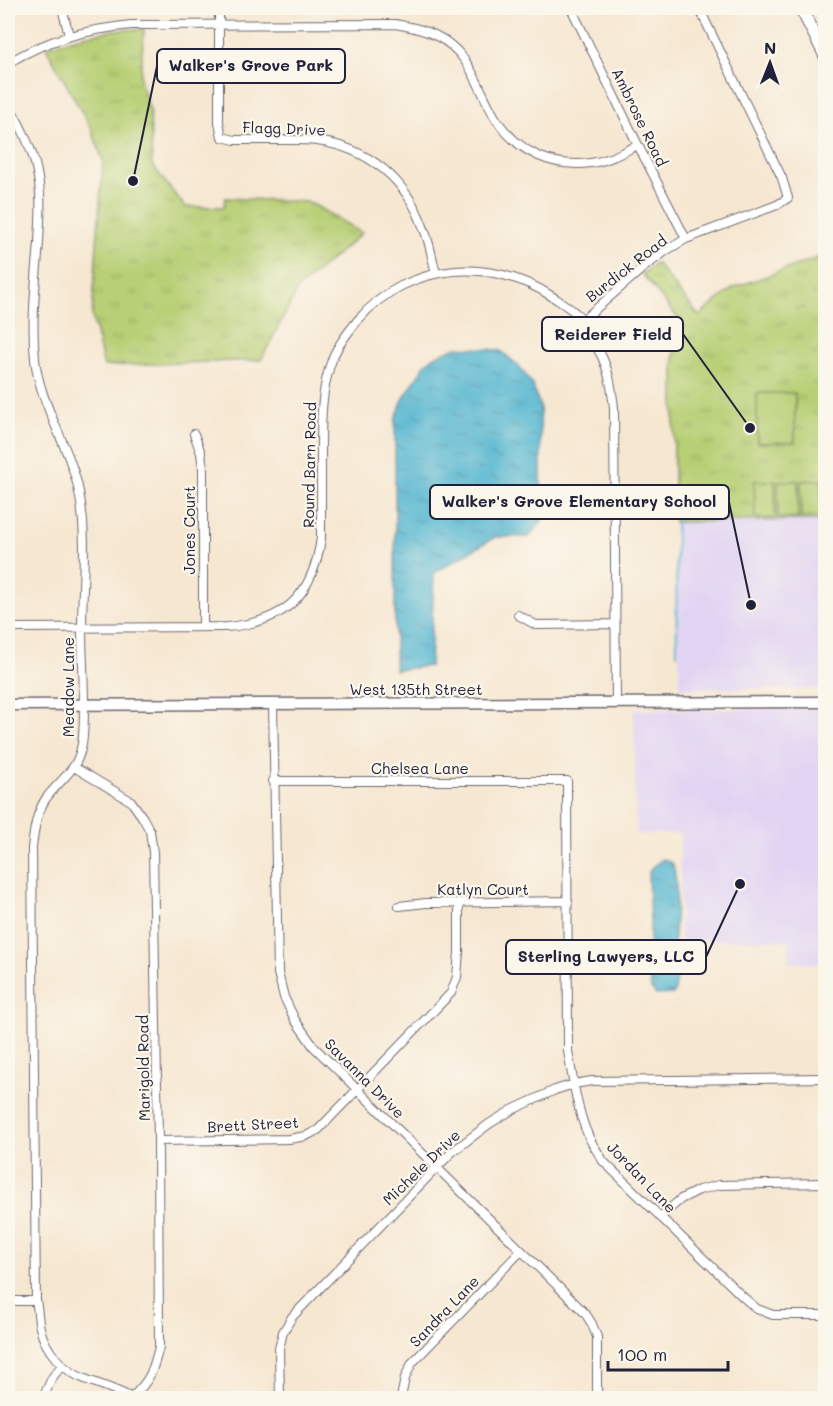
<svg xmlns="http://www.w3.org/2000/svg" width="833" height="1406" font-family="Mali,sans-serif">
	<defs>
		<pattern id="grass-tufts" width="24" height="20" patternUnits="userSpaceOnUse" patternTransform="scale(1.5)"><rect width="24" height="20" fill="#b7cf74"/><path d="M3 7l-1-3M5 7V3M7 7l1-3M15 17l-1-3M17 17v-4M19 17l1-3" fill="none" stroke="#9db165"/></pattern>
		<pattern id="water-ripples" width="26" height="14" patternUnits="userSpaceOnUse" patternTransform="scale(1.5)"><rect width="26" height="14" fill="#50b4cf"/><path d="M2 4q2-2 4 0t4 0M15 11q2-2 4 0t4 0" fill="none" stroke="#4292a9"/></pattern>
	</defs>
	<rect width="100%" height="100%" fill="#fbf7ec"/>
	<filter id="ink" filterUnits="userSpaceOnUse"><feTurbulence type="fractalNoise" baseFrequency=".0167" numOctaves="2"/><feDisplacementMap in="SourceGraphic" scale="12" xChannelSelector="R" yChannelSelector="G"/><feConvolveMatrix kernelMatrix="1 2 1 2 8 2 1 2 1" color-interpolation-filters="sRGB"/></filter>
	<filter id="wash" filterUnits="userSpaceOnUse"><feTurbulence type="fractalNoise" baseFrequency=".008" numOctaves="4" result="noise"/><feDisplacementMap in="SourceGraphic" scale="24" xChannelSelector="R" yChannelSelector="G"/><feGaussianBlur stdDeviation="1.35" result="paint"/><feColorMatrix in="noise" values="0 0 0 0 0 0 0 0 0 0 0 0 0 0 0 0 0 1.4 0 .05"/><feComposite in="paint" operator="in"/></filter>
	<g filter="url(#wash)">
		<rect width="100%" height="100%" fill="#f6e7d1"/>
		<path fill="#e1d4f3" d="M 825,520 L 825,689 L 680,688 L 674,522 Z
			M 825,709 L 825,963 L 788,963 L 789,940 L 680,940 L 680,834 L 636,834 L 634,710 Z"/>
		<path fill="url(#grass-tufts)" stroke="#6c7858" stroke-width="1.5" d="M 144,29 L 140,79 L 150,111 L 152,165 L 185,207 L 224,207 L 225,198 L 309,202 L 362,233 L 299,287 L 261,360 L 104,366 L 92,316 L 103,160 L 91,128 L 71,93 L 46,47 L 78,37 L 115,30 Z
			M 825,255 L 825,520 L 674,522 L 674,336 L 685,327 L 642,274 L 656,263 L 699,316 L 733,288 Z"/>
		<path fill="#b7cf74" stroke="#6c7858" stroke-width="1.5" d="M 757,393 L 795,393 L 795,442 L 757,443 Z
			M 821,480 L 821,517 L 801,517 L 801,481 Z
			M 754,481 L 775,481 L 775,518 L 755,518 Z
			M 778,481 L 798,481 L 798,518 L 778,518 Z"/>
		<path fill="url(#water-ripples)" stroke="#396b85" stroke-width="1.5" d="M 456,347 L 490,349 L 501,351 L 519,366 L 532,384 L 540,406 L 542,521 L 529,537 L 495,537 L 434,573 L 430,666 L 395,670 L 395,421 L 402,401 L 426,363 L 435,356 Z
			M 663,859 L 673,864 C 680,893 674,922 673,951 C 673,967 679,978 674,994 L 656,995 L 651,989 L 649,969 L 650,924 L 648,874 L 653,866 Z"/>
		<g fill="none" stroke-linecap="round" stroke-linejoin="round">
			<path stroke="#50b4cf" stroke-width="2" d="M 677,654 L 676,525 L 680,518 L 689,510"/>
		</g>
	</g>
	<g filter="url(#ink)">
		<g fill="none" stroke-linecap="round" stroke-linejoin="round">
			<g stroke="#6c6770" stroke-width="10">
				<path id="street" d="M 62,8 L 69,35
					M 219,8 L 219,122 L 222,137 L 235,140 C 253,140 271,140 290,140 C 299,140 308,140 317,141 C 369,148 407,180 424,229 C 430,243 432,259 436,273
					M 571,8 L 638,145 L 686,239
					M 8,63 C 48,39 85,30 131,25 L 395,24 C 418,28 440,33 457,51 C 475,70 482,96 496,119 C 518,152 551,168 591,163 C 608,161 623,152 638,145
					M 8,104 C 22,127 34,151 38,178 C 42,199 40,221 39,242 C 36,281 31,320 35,359 C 40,406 70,446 79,492 C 88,537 82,583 82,628 C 82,664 86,701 83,736 C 80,770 65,774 47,797 C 36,812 34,831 32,848 L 36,1301 C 38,1310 38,1319 40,1328 C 45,1350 63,1371 85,1379 C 101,1385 117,1390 132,1398
					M 583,320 L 643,268 L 667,250 L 686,239 L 777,205 L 788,198 L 782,178 L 699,8
					M 194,434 L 201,453 L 203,468 L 203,627
					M 518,615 L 536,625 L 615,624
					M 8,628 L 227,627 C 285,622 313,596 321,538 C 321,512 321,487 321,461 C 321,426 320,390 333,357 C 339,343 349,331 358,320 C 408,262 491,256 553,297 C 562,303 574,310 582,319 C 586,324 588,333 592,339 C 595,346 600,352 603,359 C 610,375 612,391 614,408 L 616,703
					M 273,704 L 278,973 L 284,997 L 295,1020 L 314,1047 L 585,1313 L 592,1324 L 597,1337 L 597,1398
					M 74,767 L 131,801 L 143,818 L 150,831 L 153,852 L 158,1141 L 159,1347 C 153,1371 150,1381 131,1398
					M 273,781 L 567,781 L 568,1051 C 573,1080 578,1119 593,1145 C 596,1150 600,1155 603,1161 L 743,1297 L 757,1309 L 773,1315 L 826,1315
					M 399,906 L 426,903 L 568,901
					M 158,1141 L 289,1139 L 306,1136 L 318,1130 L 451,993 L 457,977 L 459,952 L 459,903
					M 660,1217 L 681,1199 L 699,1190 L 719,1185 L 826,1183
					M 8,1301 L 36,1301
					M 43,1398 L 52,1378 L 62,1365
					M 280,1398 L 279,1349 L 283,1332 L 292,1317 L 452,1152 L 489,1124 L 512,1110 L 555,1090 L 574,1084 L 592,1081 L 826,1078
					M 401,1398 L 405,1378 L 412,1363 L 521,1251"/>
			</g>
			<g stroke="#6c6770" stroke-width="13">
				<path id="secondary" d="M 8,705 L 826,702"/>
			</g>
			<g stroke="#6c6770" stroke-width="14">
				<path id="primary" d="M 801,8 L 826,57"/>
			</g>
			<use href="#street" stroke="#fff" stroke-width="8"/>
			<use href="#secondary" stroke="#fff" stroke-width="10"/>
			<use href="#primary" stroke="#fff" stroke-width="12"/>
		</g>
	</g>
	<g text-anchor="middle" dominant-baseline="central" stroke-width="4.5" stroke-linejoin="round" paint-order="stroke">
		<g font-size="15" fill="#22223b" stroke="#fbf7ec">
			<text transform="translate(640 117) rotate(64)">Ambrose Road</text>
			<text transform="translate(284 128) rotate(2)">Flagg Drive</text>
			<text transform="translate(626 268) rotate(-38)">Burdick Road</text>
			<text transform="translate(309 465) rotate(-89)">Round Barn Road</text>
			<text transform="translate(189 530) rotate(-90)">Jones Court</text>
			<text transform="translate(68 687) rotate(-90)">Meadow Lane</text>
			<text x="416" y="689">West 135th Street</text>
			<text x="420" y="768">Chelsea Lane</text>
			<text x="483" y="889">Katlyn Court</text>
			<text transform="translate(143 1068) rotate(-91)">Marigold Road</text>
			<text transform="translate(365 1078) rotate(45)">Savanna Drive</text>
			<text transform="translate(253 1124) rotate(-3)">Brett Street</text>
			<text transform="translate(421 1167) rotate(-44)">Michele Drive</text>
			<text transform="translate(642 1177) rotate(46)">Jordan Lane</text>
			<text transform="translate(444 1311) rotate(-46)">Sandra Lane</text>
		</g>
	</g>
	<path fill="none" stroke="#22223b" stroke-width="2" d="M133 181L157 66M750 428L683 334M751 605L729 502M740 884L706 957"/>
	<g fill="#22223b" stroke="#fbf7ec" stroke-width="2">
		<circle cx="133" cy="181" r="6"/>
		<circle cx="750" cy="428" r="6"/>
		<circle cx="751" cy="605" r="6"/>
		<circle cx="740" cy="884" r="6"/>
	</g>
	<g fill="#fbf7ec" stroke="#22223b" stroke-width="2">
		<rect x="157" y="49" width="188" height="34" rx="6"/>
		<rect x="542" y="317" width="141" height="34" rx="6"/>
		<rect x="430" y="485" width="299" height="34" rx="6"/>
		<rect x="506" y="940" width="200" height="34" rx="6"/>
	</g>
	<g font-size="16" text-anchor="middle" font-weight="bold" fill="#22223b">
		<text x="251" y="71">Walker's Grove Park</text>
		<text x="613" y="340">Reiderer Field</text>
		<text x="579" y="507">Walker's Grove Elementary School</text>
		<text x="606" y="962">Sterling Lawyers, LLC</text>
	</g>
	<rect width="833" height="1406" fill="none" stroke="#fbf7ec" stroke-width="30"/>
	<g transform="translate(770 63) rotate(1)" stroke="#fbf7ec" stroke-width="4.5" paint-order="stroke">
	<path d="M0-4.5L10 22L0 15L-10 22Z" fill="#22223b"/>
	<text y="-9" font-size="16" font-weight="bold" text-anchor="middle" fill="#22223b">N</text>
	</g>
	<path d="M608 1361v9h120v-9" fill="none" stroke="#22223b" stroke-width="3"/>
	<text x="617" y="1361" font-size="18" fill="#22223b" stroke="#fbf7ec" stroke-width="4.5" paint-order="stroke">100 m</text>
</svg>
